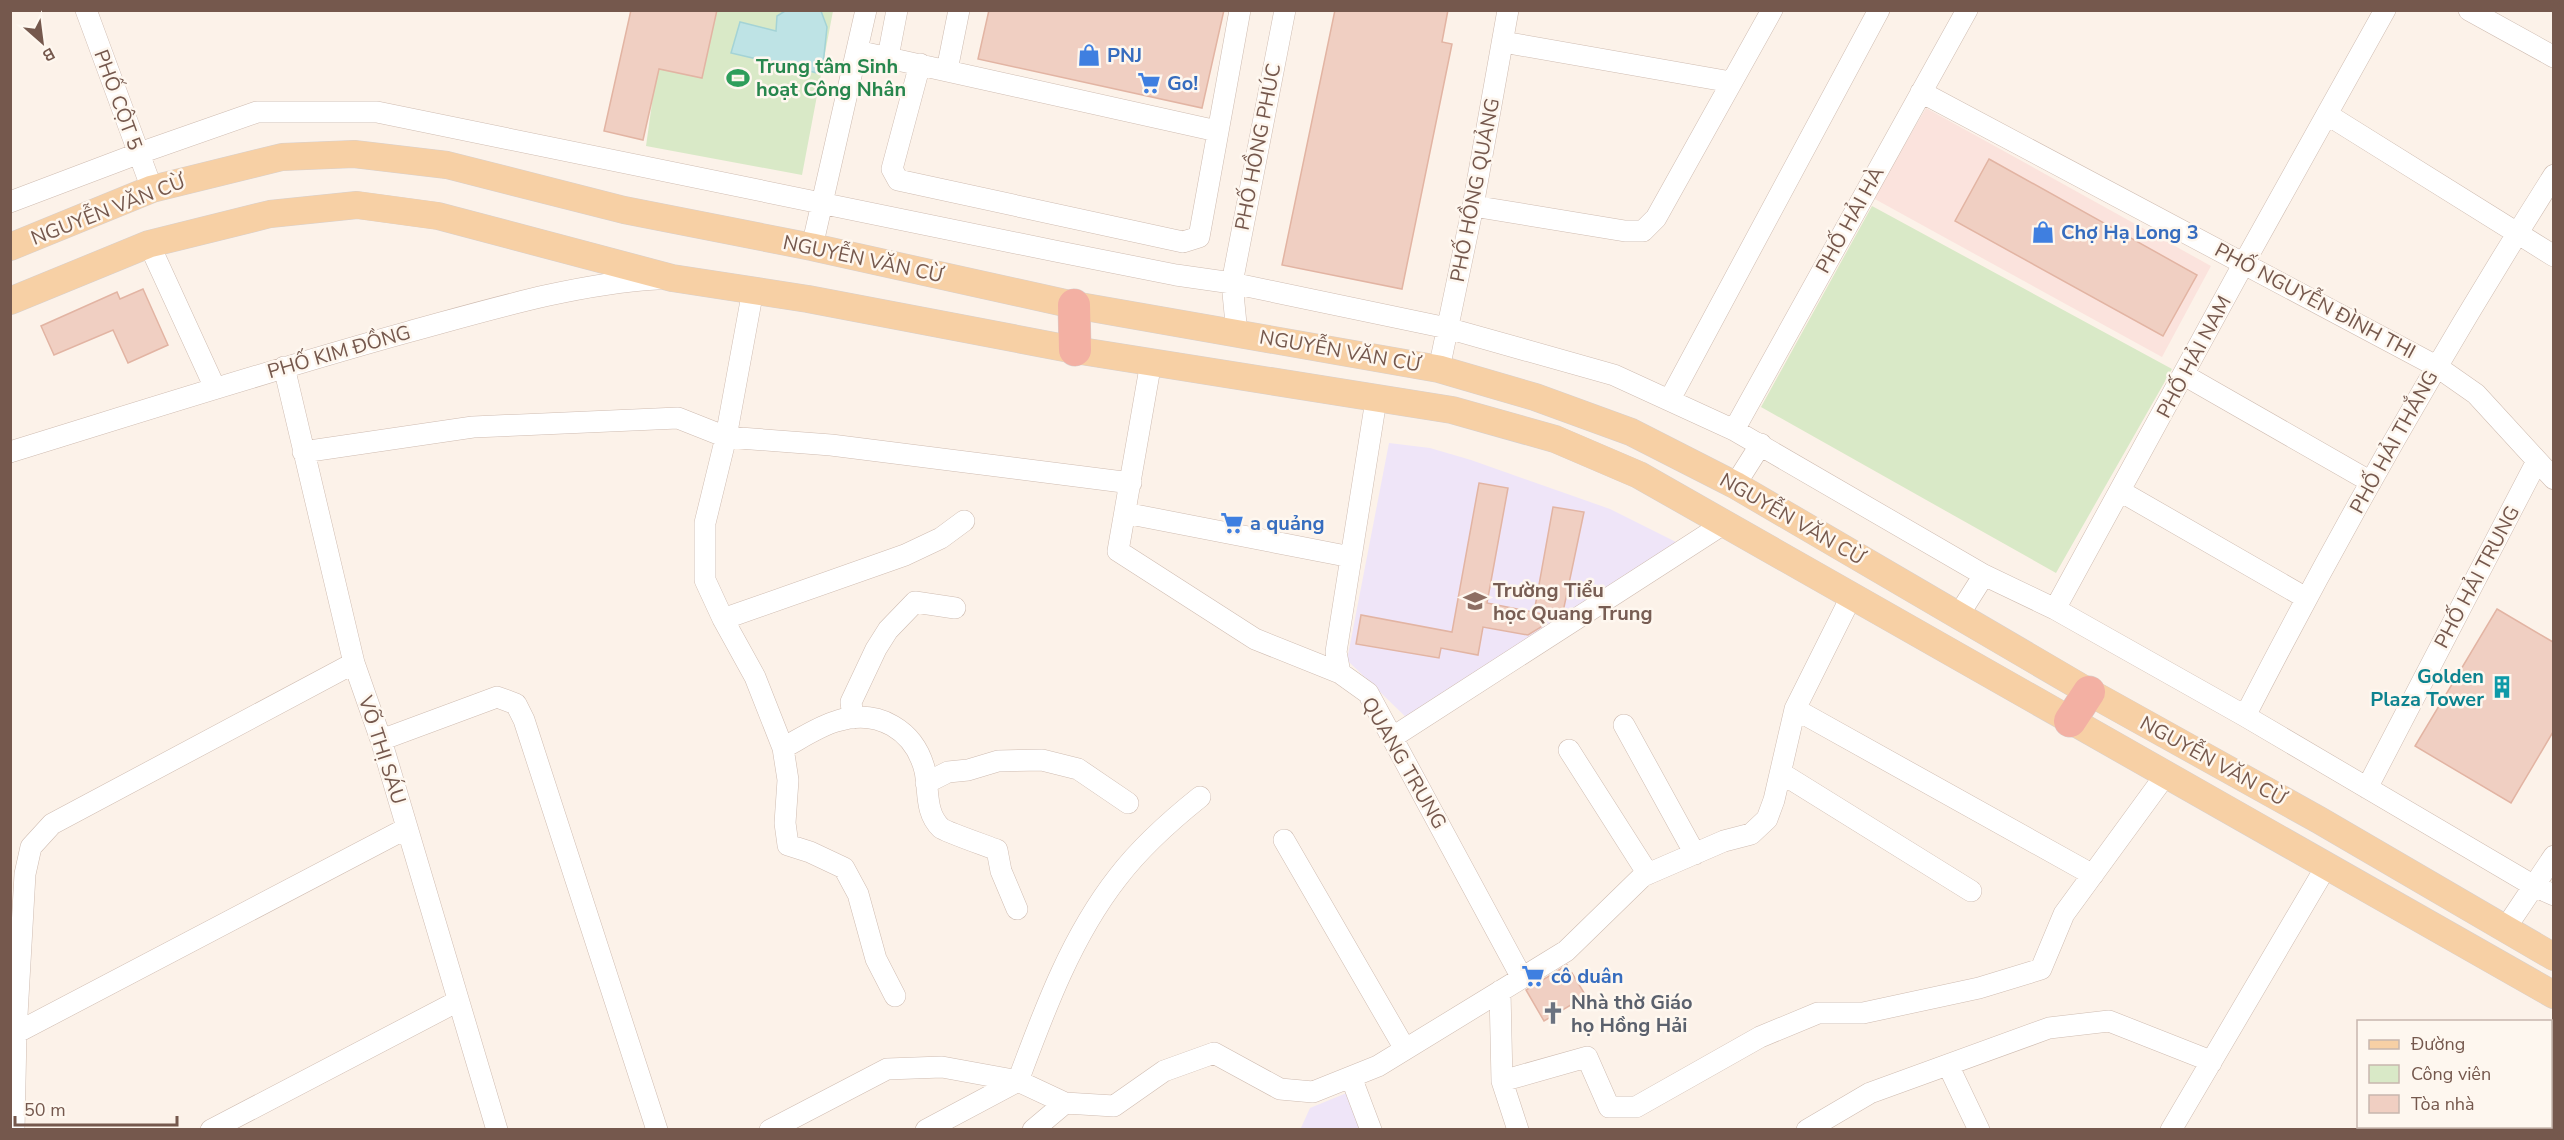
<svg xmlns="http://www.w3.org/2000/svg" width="2564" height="1140" font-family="'Nunito Sans',sans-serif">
	<rect width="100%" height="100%" fill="#fcf2e9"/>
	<path fill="#fbe3dd" d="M 1926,108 L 2211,266 L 2162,357 L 1873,198 Z"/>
	<path fill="#efe5f8" d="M 1389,443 L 1430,448 L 1471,460 L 1610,509 L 1676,542 L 1413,724 L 1347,660 Z
		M 1349,1092 L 1364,1130 L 1300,1130 L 1310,1108 Z"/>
	<path fill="#d9e9c7" d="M 665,11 L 833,11 L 802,175 L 646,146 Z
		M 1872,206 L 2172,369 L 2056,573 L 1761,407 Z"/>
	<path fill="#bee3e5" stroke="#a4d3d6" stroke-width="1.5" d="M 785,11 L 821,11 L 827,27 L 822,74 L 731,53 L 740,22 L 776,31 L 777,16 Z"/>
	<path fill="#f0cfc2" stroke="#e2b4a3" stroke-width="1.5" d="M 631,10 L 717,10 L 702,78 L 659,69 L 643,140 L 604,131 Z
		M 989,10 L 1224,10 L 1202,108 L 978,59 Z
		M 1335,10 L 1448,10 L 1442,42 L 1452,44 L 1402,289 L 1282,265 Z
		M 1989,159 L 2197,275 L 2163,336 L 1955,221 Z
		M 143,289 L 168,345 L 128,363 L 113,330 L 54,355 L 41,326 L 117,292 L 120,299 Z
		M 1479,483 L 1508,488 L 1487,603 L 1543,614 L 1541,627 L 1528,635 L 1483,627 L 1478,655 L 1441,648 L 1439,658 L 1356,644 L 1361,615 L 1452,632 Z
		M 1553,507 L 1584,512 L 1563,612 L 1535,607 Z
		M 2497,609 L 2553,642 L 2553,732 L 2511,803 L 2415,746 Z
		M 1567,965 L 1586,996 L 1544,1021 L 1526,990 Z"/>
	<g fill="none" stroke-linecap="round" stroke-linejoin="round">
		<g stroke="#cfbcb1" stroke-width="22">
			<path id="minor" d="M 86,10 L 152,189
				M 2469,10 L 2554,57
				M 1503,42 L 1731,82
				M 857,51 L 1217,131
				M 888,57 L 897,10
				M 920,64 L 892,169 L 898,180 L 1183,242 L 1199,237 L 1240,10
				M 947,70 L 959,10
				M 1921,92 L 2436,366 L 2476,394 L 2554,479
				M 2328,115 L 2554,256
				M 10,202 L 137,154 L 257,112 L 377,112 L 1055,251 L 1176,275 L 1232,283 L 1447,328 L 1614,375 L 1734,430 L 1984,575 L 2055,609 L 2245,716 L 2534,886 L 2554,895
				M 1473,206 L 1625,231 L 1643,231 L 1656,218 L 1772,10
				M 149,244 L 215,388
				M 812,247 L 866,10
				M 753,290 L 726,437 L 705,523 L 705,580 L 723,619 L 755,677 L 783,748 L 788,780 L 785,823 L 788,845 L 810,852 L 844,868 L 858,894 L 876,959 L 895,996
				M 1237,334 L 1232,283 L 1285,10
				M 1151,362 L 1118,551 L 1255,639 L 1340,673
				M 284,367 L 354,663 L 381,740 L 497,1130
				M 1439,369 L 1473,206 L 1508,10
				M 2184,375 L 2371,482
				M 1670,399 L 1879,10
				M 1376,400 L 1336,652 L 1340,673 L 1368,693 L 1522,978
				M 1734,430 L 1967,10
				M 10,452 C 143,411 274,369 408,332 C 489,310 573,284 657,279
				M 303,452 L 473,427 L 678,418 L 726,437 L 831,445 L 1131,483
				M 1735,485 L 1761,444
				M 2120,491 L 2306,598
				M 1125,513 L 1351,557
				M 2055,609 L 2244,263 L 2385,10
				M 1958,616 L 1984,575
				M 723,619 L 905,555 L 941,538 L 964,521
				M 1795,709 L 2093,875
				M 2245,716 C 2340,531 2443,350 2554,175
				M 853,718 L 851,702 L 876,649 L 888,630 L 915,602 L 955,608
				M 1624,725 L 1695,854
				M 1393,737 L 1725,523
				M 381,740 L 497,697 L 516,704 L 524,720 L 657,1130
				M 783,748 C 800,739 819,726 837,721 C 878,708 915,730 925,771 C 929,791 925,813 941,828 C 946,832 987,846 997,850 L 1001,871 L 1017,909
				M 1569,750 L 1648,874
				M 1781,773 L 1971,891
				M 926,783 L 948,772 L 968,770 L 998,761 L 1042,760 L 1078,769 L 1128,803
				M 2367,788 L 2537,461
				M 1284,840 L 1405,1049
				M 2505,929 L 2554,856
				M 1500,991 L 1502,1081 L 1518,1130
				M 16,1033 L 407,828
				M 1948,1065 L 1979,1130
				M 1351,1077 L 1371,1130
				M 1502,1081 L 1587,1057 L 1609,1107 L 1636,1107 L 1760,1037 L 1818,1013 L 1863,1013 L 1979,988 L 2041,969 L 2064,914 L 2167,773
				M 14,1130 L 16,1033 L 25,874 L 31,847 L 52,824 L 354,663
				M 211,1130 L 458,1001
				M 770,1130 L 887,1069 L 942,1067 L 1018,1081 L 1065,1103 L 1114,1106 L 1164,1071 L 1214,1053 L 1280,1089 L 1313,1092 L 1378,1066 L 1566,951 L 1643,876 L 1724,841 L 1751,834 L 1767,819 L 1774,800 L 1795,709 L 1852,595
				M 926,1130 L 1018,1081 C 1044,1011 1071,937 1118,877 C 1141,847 1170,821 1200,797
				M 1033,1130 L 1065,1103
				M 1807,1130 L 1870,1093 L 2049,1028 L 2109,1021 L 2203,1058 L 2211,1063
				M 2171,1130 L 2327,865"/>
		</g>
		<g stroke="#d8d0cd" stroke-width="28">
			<path id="major" d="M 10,247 L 152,189 L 282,157 L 354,154 L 447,165 L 624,210 L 812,247 L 1074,305 L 1439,369 L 1535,397 L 1631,432 L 1735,485 L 2089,692 L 2319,820 L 2554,957
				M 10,301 L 149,244 L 270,214 L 357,205 L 438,216 L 672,278 L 808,299 L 1075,350 L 1452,410 L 1555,439 L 1639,475 L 2554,995"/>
		</g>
		<g stroke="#d8d0cd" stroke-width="33">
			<path id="highway" d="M 1074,305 L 1075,350
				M 2070,721 L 2089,692"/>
		</g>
		<use href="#minor" stroke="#fff" stroke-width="21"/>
		<use href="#major" stroke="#f7d0a5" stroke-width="27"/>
		<use href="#highway" stroke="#f3b0a3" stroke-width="32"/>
	</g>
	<defs>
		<g id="shop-bare" transform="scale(1.8)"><path d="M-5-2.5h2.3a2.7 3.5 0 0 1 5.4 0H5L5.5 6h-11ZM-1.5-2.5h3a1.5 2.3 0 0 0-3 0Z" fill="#3f7fe0" stroke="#fef7ef" stroke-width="2.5" paint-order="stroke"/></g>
		<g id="stadium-bare" transform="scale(1.8)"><path d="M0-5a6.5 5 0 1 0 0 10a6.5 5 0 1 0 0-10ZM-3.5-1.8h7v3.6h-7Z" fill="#2e9e5b" stroke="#fef7ef" stroke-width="2.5" paint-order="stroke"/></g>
		<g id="supermarket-bare" transform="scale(1.8)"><path d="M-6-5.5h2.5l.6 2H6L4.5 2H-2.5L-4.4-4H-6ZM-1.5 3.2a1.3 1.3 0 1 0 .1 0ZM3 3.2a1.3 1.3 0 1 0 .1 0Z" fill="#3f7fe0" stroke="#fef7ef" stroke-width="2.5" paint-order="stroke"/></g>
		<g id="school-bare" transform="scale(1.8)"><path d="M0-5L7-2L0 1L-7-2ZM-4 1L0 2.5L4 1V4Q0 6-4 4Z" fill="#8d6e63" stroke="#fef7ef" stroke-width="2.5" paint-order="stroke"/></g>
		<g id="building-bare" transform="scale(1.8)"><path d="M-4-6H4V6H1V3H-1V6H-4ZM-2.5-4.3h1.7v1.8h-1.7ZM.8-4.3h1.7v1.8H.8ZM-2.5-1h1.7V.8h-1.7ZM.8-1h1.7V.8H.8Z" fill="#0f9aa8" stroke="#fef7ef" stroke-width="2.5" paint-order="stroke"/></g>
		<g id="church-bare" transform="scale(1.8)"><path d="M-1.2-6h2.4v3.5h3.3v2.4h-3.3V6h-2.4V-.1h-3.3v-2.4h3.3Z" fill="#6b7280" stroke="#fef7ef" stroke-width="2.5" paint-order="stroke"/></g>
	</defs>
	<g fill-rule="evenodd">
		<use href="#shop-bare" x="1089" y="55"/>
		<use href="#stadium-bare" x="738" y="78"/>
		<use href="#supermarket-bare" x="1149" y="83"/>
		<use href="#shop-bare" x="2043" y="232"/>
		<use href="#supermarket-bare" x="1232" y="523"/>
		<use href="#school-bare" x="1475" y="601"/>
		<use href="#building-bare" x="2502" y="687"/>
		<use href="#supermarket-bare" x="1533" y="976"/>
		<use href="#church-bare" x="1553" y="1013"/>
	</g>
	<g text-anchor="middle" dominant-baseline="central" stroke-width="5" stroke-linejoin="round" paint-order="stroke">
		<g font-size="20" font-weight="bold" fill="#366cbe" stroke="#fef7ef" text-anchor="start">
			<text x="1107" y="55">PNJ</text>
			<text x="1167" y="83">Go!</text>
			<text x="2061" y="232">Chợ Hạ Long 3</text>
			<text x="1250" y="523">a quảng</text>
			<text x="1551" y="976">cô duân</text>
		</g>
		<g font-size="20" font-weight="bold" fill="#27864d" stroke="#fef7ef" text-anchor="start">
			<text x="756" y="66">Trung tâm Sinh<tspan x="756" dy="23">hoạt Công Nhân</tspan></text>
		</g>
		<g font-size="20" fill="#75584d" stroke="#fef7ef">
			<text transform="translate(118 100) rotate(70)">PHỐ CỘT 5</text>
			<text transform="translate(1258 147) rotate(-79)">PHỐ HỒNG PHÚC</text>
			<text transform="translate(1475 190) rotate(-79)">PHỐ HỒNG QUẢNG</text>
			<text transform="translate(108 210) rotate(-21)">NGUYỄN VĂN CỪ</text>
			<text transform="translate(1850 220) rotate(-61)">PHỐ HẢI HÀ</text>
			<text transform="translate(863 259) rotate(12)">NGUYỄN VĂN CỪ</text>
			<text transform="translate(2315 301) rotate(28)">PHỐ NGUYỄN ĐÌNH THI</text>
			<text transform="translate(1340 351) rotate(10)">NGUYỄN VĂN CỪ</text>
			<text transform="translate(339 352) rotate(-16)">PHỐ KIM ĐỒNG</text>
			<text transform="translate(2194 357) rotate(-62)">PHỐ HẢI NAM</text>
			<text transform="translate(2394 442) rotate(-61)">PHỐ HẢI THẮNG</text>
			<text transform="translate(1792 519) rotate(30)">NGUYỄN VĂN CỪ</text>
			<text transform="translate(2477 577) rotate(-62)">PHỐ HẢI TRUNG</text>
			<text transform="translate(382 750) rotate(72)">VÕ THỊ SÁU</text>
			<text transform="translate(2213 761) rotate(29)">NGUYỄN VĂN CỪ</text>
			<text transform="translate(1404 763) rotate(60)">QUANG TRUNG</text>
		</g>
		<g font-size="20" font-weight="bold" fill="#785e54" stroke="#fef7ef" text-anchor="start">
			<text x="1493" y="590">Trường Tiểu<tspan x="1493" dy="23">học Quang Trung</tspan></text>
		</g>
		<g font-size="20" font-weight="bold" fill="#0d838f" stroke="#fef7ef" text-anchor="end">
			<text x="2484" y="676">Golden<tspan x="2484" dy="23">Plaza Tower</tspan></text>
		</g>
		<g font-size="20" font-weight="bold" fill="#5b616d" stroke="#fef7ef" text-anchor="start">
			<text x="1571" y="1002">Nhà thờ Giáo<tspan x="1571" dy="23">họ Hồng Hải</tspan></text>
		</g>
	</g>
	<rect width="2564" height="1140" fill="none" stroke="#75584d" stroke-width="24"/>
	<rect x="2357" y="1020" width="195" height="108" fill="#fef7ef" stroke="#c7b7ae" stroke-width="1.5"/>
	<rect x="2369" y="1040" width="30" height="9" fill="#f7d0a5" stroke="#c7b7ae" stroke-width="1.5"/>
	<text x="2411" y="1050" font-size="18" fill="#75584d">Đường</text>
	<rect x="2369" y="1065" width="30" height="18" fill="#d9e9c7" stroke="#c7b7ae" stroke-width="1.5"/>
	<text x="2411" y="1080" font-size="18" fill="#75584d">Công viên</text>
	<rect x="2369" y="1095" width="30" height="18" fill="#f0cfc2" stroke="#c7b7ae" stroke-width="1.5"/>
	<text x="2411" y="1110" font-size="18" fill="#75584d">Tòa nhà</text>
	<g transform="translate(42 42) rotate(152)" stroke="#fef7ef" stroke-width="4.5" paint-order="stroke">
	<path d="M0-4.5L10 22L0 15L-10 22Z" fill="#75584d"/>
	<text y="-9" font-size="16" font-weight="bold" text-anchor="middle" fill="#75584d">B</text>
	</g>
	<path d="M15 1116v9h162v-9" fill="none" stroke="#75584d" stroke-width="3"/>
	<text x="24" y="1116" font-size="18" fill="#75584d" stroke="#fef7ef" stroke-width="4.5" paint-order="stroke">50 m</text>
</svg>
